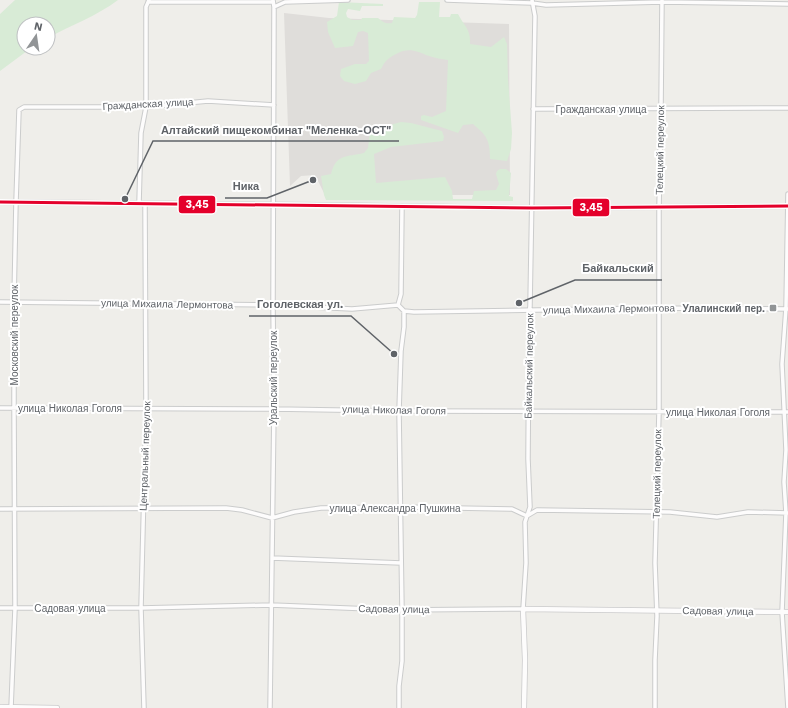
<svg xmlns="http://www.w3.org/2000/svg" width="788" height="708" font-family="'Work Sans',sans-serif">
	<rect width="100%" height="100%" fill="#efeeea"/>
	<path fill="#dfddda" d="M 284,13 L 329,18 L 509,24 L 510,195 L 325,195 L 315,175 L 301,176 L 290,186 Z"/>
	<path fill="#d8ebd6" d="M 15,0 L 118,0 C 97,16 71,25 48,38 L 48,24 L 24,24 L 24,48 L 31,48 L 0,71 L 0,14 Z
		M 339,2 L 383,4 L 383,6 L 362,6 L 360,11 L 348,9 L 346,13 L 347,17 L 352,20 L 361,20 L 362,18 L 378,18 C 383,22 385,24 392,23 L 394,17 L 415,18 L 417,15 L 419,2 L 440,2 L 439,17 L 450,17 L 451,14 L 458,14 C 464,26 471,29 470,44 L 491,47 L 504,37 L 507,44 L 508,79 L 512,133 L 511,149 L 507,161 L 490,159 C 490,140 487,136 473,124 L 463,125 L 458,133 L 421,120 L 421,116 L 424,115 L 432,117 L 446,111 L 448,60 C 441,59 435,58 429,56 C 416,51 409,47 396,54 C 388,58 385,61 381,69 L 371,73 L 366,81 L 355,84 L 344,81 L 340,76 L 341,69 L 355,64 L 366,64 L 369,61 L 368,33 L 363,31 L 358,32 L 353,46 L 335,48 L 328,32 L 327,22 L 337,16 Z
		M 401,122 L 411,123 L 442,131 L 444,137 L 443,141 L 391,147 L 374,154 L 376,183 L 445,177 L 452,191 L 453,199 L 472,199 L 474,191 L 496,190 L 499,184 L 496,174 L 497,171 L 500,169 L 506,169 L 511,173 L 509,196 L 513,197 L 513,201 L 326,200 L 324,195 L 321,176 L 331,174 C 336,154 346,157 364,153 L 368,148 L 370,131 L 386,130 L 390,125 Z"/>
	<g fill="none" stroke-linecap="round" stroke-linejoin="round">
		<g stroke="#cbcccc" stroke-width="5.5">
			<path id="minor" d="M 447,0 L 532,3 L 546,5 L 662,2 L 788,4
				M 148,2 L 273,2
				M 274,7 L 285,2 L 348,0
				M 533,109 L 788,108
				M 139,203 L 141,133 L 146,107 L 146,7 L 149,0
				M 0,302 L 273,305 L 352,309 L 398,305 L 404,311 L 414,312 L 660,308 L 788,309
				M 398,305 L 401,294 L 402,206
				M 0,408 L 274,409 L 396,411 L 788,412
				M 0,509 L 226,508 L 242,510 L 272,518 L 294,512 L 321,508 L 400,507 L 512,509 L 527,516 L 537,510 L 670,512 L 717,517 L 748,512 L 788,513
				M 272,558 L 401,563
				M 0,608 L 141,608 L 271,605 L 396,610 L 523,609 L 526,563 L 525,522 L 530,507 L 528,459 L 529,315 L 530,306 L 535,16 L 532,0
				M 11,708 L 15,609 L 14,408 L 14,301 L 16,202 L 19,110 L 24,107 L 146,107 L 208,101 L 274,105
				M 144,708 L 141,608 L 146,408 L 145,204
				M 270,708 L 274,409 L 273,305 L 274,7 L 273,0
				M 399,708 L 399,686 L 402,661 L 402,610 L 399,411 L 401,351 L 404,327 L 404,311
				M 655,708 L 655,660 L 657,616 L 655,563 L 659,412 L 659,208 L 661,108 L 662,0
				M 788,708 L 782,612 L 786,513 L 784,482 L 786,450 L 782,364 L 786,308 L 788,194"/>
		</g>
		<g stroke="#cbcccc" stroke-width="6">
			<path id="tertiary" d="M 0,202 L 320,205 L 532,208 L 788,206"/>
		</g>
		<g stroke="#cacacb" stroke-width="6">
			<path id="secondary" d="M 0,707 L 57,708
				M 524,708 L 525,660 L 523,609 L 788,612"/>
		</g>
		<use href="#minor" stroke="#fdfcfc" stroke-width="3.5"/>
		<use href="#tertiary" stroke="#fdfcfc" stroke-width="4"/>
		<use href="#secondary" stroke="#fdfcfc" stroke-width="4.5"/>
		<g stroke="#fff" stroke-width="6">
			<path id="bus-1" d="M 0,202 L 532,208 L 788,206"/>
		</g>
		<use href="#bus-1" stroke="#e4002b" stroke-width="3"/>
	</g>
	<rect fill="#919496" stroke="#fff" stroke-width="1.5" x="769" y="304" width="8" height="8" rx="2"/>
	<g text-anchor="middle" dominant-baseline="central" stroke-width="4" stroke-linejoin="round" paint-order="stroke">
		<g font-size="10" fill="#5f6368" stroke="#fff">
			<text transform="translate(148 104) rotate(-3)">Гражданская улица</text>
			<text x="601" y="109">Гражданская улица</text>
			<text transform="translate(660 150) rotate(-89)">Телецкий переулок</text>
			<text transform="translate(167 304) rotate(1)">улица Михаила Лермонтова</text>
			<text transform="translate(609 309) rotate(-1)">улица Михаила Лермонтова</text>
			<text transform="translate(14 335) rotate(-90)">Московский переулок</text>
			<text transform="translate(529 366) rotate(-89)">Байкальский переулок</text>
			<text transform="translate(273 378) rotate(-90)">Уральский переулок</text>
			<text x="70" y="408">улица Николая Гоголя</text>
			<text transform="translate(394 410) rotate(1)">улица Николая Гоголя</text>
			<text x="718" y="412">улица Николая Гоголя</text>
			<text transform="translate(145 456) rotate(-88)">Центральный переулок</text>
			<text transform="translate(657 474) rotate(-89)">Телецкий переулок</text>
			<text x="395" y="508">улица Александра Пушкина</text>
			<text x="70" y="608">Садовая улица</text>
			<text transform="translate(394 609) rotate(1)">Садовая улица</text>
			<text transform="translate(718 611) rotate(1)">Садовая улица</text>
		</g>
		<g font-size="10" font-weight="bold" fill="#5f6368" stroke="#fff" text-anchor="end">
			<text x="765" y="308">Улалинский пер.</text>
		</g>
	</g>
	<path fill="none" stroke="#5f6368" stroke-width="1.5" d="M125 199L153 141H399M313 180L267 198H225M519 303L575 280H662M394 354L351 316H249"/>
	<g fill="#5f6368" stroke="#fff" stroke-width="1.5">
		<circle cx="125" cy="199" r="4"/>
		<circle cx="313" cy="180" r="4"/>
		<circle cx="519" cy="303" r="4"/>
		<circle cx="394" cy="354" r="4"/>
	</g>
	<g font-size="11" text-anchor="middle" font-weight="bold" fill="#5f6368" stroke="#fff" stroke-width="4" stroke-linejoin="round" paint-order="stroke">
		<text x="276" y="134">Алтайский пищекомбинат "Меленка-ОСТ"</text>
		<text x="246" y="190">Ника</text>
		<text x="618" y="272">Байкальский</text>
		<text x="300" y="308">Гоголевская ул.</text>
	</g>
	<g stroke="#fff" stroke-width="1.5">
		<rect x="178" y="195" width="38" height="19" rx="4" fill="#e4002b"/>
		<rect x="572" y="198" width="38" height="19" rx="4" fill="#e4002b"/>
	</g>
	<g font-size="11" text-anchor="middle" font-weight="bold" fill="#fff">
		<text x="197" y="208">3,45</text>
		<text x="591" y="211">3,45</text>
	</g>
	<g transform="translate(36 36) rotate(13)"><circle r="19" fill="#ffffff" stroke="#bfc1c3"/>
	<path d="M0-3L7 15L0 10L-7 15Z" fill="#919496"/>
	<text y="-6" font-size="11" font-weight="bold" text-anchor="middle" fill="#5f6368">N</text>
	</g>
</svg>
